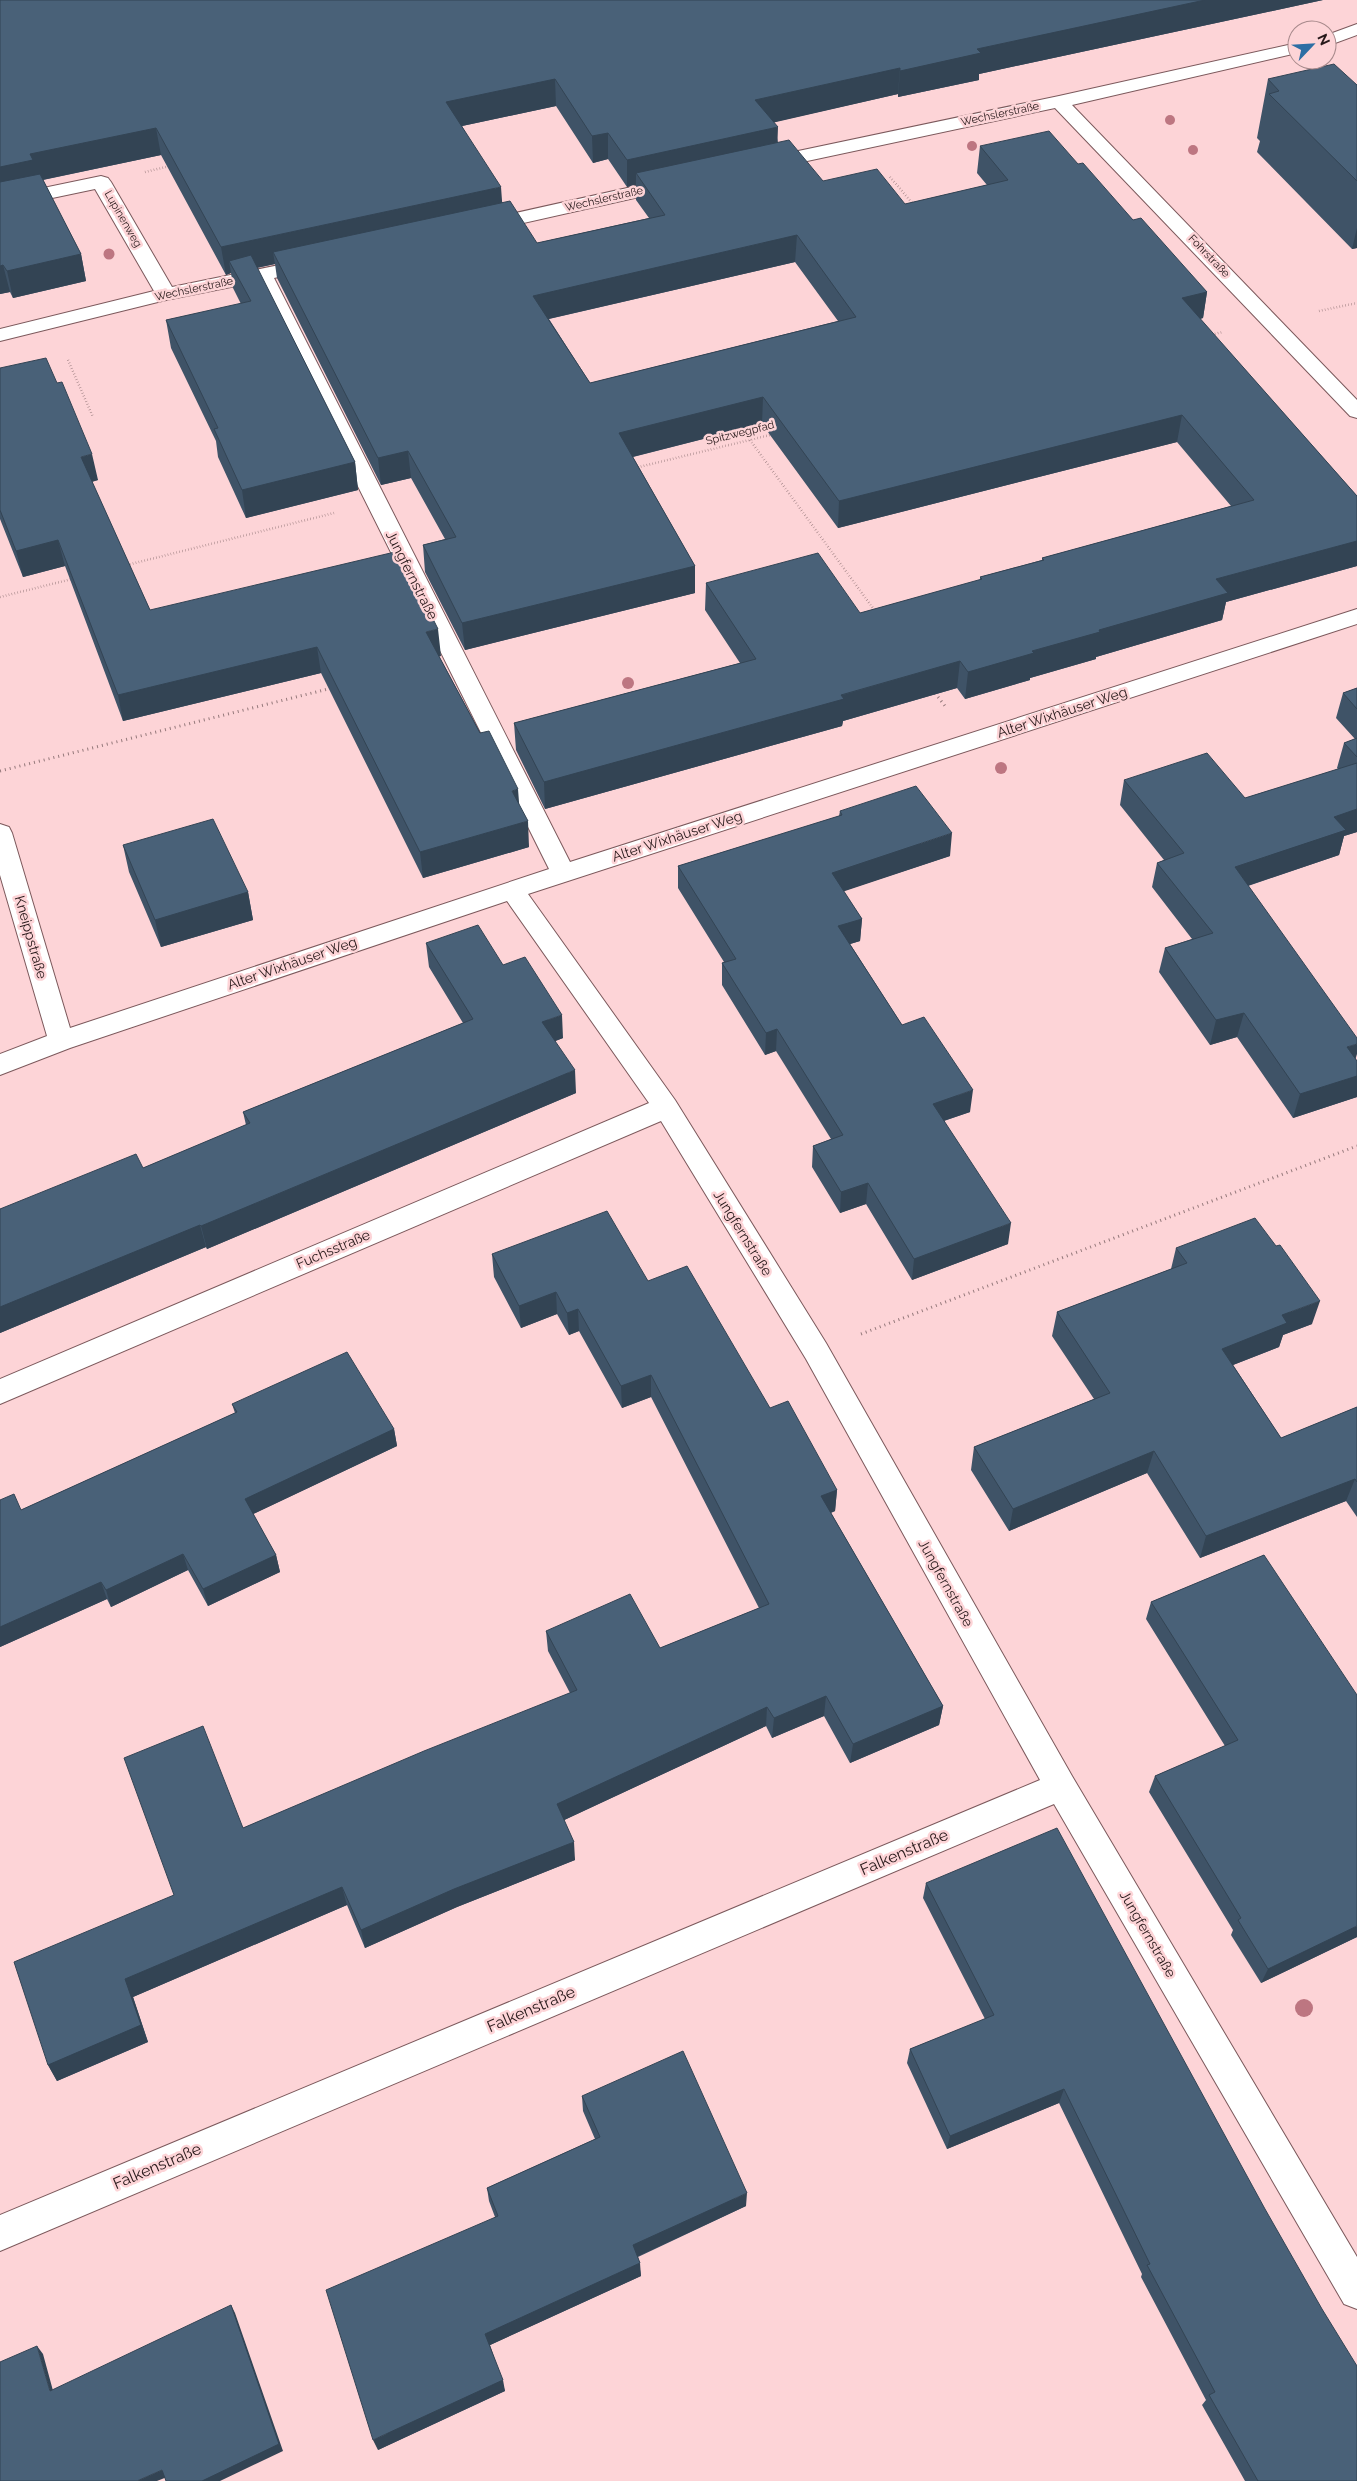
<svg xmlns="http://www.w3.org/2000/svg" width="1357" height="2481" font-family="Raleway,sans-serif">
	<rect width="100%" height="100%" fill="#fdd4d7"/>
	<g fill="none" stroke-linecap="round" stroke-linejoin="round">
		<g stroke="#7c595c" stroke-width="2">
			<path id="minor" d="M 1357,24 L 1357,35 L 1327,46 L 1327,35 Z
				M 1297,43 L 1297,53 L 1072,105 L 1357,400 L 1357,418 L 1350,416 L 1055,108 L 765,170 L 758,168 L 756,164 L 758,160 L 765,158 L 1059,96 Z
				M 101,176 L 108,178 L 111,182 L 172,287 L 313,258 L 320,260 L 323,264 L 320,268 L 274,278 L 570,862 L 1357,609 L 1357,624 L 528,894 L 675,1100 L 826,1343 L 1072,1776 L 1357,2257 L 1357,2309 L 1344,2304 L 1054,1804 L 0,2251 L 0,2215 L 1040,1780 L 806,1359 L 661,1121 L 0,1404 L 0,1379 L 649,1103 L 507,901 L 70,1048 L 0,1075 L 0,1054 L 47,1036 L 0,875 L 0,824 L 9,827 L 12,833 L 70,1028 L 549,869 L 256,282 L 166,300 L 0,341 L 0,329 L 154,291 L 95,189 L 0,209 L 0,197 Z
				M 672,178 L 679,180 L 682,184 L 679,188 L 484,232 L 477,230 L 474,226 L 477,222 L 484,220 Z"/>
		</g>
		<path stroke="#95797b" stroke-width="2.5" stroke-dasharray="0.5 2.5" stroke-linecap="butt" d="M 145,172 L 170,166
			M 890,177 L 914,205
			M 1319,311 L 1357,303
			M 1209,335 L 1223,332
			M 68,360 L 93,417
			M 750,440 L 875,611
			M 635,468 L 774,434
			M 127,565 L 334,513
			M 0,597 L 72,579"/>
		<path stroke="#95797b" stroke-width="3" stroke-dasharray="1 4" stroke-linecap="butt" d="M 935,693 L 945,706
			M 0,771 L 332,688
			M 861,1334 L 1357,1146"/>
		<use href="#minor" fill="#fff" fill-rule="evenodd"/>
	</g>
	<g fill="#bd7681">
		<circle cx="1170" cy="120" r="5"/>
		<circle cx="972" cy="146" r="5"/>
		<circle cx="1193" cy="150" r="5"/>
		<circle cx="109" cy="254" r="5.5"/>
		<circle cx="628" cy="683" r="6"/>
		<circle cx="1001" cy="768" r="6"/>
		<circle cx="1304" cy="2008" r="9"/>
	</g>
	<path fill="#3f5367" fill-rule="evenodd" d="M 0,0 L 1323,0 L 979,74 L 979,80 L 898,97 L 898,94 L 774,122 L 778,143 L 823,181 L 905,204 L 987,185 L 977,173 L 980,146 L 1078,164 L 1133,220 L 1207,292 L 1203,318 L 1200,319 L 1357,496 L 1357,566 L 1226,602 L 1222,620 L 1096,657 L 1096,659 L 1030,678 L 1030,680 L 965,699 L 957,688 L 843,721 L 842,726 L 545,809 L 516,750 L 514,723 L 740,663 L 705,610 L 706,583 L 860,613 L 980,580 L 980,577 L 1042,560 L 1042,558 L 1231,506 L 1177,442 L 838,528 L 762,424 L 633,457 L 695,566 L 695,593 L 465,650 L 425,572 L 423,545 L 445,539 L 411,478 L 381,485 L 277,278 L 275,264 L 257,268 L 355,462 L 358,490 L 246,518 L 218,457 L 216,441 L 171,348 L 166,320 L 241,304 L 233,288 L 231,273 L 226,275 L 161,155 L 43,180 L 81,254 L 86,281 L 13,298 L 10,292 L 0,294 ZM 556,106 L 593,163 L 608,159 L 627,187 L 636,185 L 636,200 L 649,218 L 537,243 L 502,202 L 462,126 ZM 795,262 L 838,321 L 590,383 L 549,319 Z
		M 1268,79 L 1357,85 L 1357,248 L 1352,249 L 1257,152 L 1260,141 L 1257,138 Z
		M 0,368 L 98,480 L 92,482 L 150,610 L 441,656 L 439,656 L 519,805 L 529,847 L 423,878 L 321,673 L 123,721 L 65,566 L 23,577 L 0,519 Z
		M 1357,688 L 1357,832 L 1344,836 L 1339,855 L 1248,886 L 1357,1061 L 1357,1097 L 1293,1118 L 1237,1037 L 1210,1045 L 1159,972 L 1165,948 L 1192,939 L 1152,887 L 1157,863 L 1164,860 L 1120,805 L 1124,780 L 1245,798 L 1338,769 L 1337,768 L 1344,743 L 1355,739 L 1336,718 L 1343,693 Z
		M 840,811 L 950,856 L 843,891 L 862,919 L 860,941 L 850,944 L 902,1025 L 970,1112 L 944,1121 L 1008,1244 L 912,1280 L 866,1204 L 840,1213 L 812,1167 L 813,1146 L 831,1139 L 776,1051 L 765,1055 L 722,985 L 722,963 L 724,962 L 678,888 L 678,866 L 839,816 Z
		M 123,845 L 248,892 L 253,920 L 161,947 L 129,872 Z
		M 426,943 L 503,965 L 563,1038 L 555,1041 L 576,1093 L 207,1249 L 206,1247 L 0,1333 L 0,1209 L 143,1168 L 246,1125 L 243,1112 L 463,1023 L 429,967 Z
		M 1176,1248 L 1312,1324 L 1283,1335 L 1279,1347 L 1233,1365 L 1281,1438 L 1357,1407 L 1357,1517 L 1346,1501 L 1200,1558 L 1147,1473 L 1009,1531 L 971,1470 L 974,1447 L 1094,1399 L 1052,1336 L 1057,1312 L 1171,1269 Z
		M 492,1254 L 648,1281 L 770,1408 L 837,1490 L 835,1511 L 831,1513 L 943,1706 L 939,1725 L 850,1763 L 824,1716 L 772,1738 L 766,1726 L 564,1820 L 575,1860 L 457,1907 L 365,1948 L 347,1905 L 133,1997 L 148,2042 L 57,2081 L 48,2065 L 174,1895 L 243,1828 L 570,1693 L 548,1651 L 546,1631 L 660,1648 L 759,1608 L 651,1397 L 622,1408 L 579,1331 L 569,1335 L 557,1314 L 521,1328 L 494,1277 Z
		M 232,1404 L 394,1429 L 397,1446 L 253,1514 L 276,1555 L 280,1572 L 208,1606 L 188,1570 L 111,1607 L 107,1599 L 0,1647 L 0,1500 L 21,1510 L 235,1413 Z
		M 1264,1555 L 1357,1937 L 1261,1983 L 1231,1935 L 1233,1930 L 1149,1792 L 1155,1776 L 1225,1746 L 1146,1619 L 1151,1602 Z
		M 926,1883 L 1357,2481 L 1245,2481 L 1202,2405 L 1206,2400 L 1141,2277 L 1142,2274 L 1059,2103 L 947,2149 L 907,2063 L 910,2049 L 985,2019 L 923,1898 Z
		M 582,2096 L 746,2206 L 638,2257 L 641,2276 L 490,2345 L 505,2391 L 378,2450 L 495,2217 L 489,2201 L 487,2188 L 595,2139 L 583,2111 Z"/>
	<path fill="#334454" d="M 1205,0 L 1323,0 L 979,74 L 979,80 L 898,97 L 900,71 L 977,49 Z
		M 900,68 L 898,94 L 754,127 L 755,100 Z
		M 555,79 L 556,106 L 448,129 L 446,102 Z
		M 778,127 L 777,154 L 636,173 L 636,185 L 627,187 L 627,160 Z
		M 156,128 L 161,155 L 37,181 L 0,196 L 0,167 L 30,154 Z
		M 608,133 L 608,159 L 593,163 L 592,136 Z
		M 501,187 L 503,214 L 273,252 L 275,264 L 235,272 L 229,261 L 231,273 L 226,275 L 221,247 Z
		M 1357,228 L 1357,248 L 1352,249 Z
		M 797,235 L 795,262 L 535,322 L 533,296 Z
		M 81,254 L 86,281 L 13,298 L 7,271 Z
		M 3,265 L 10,292 L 0,294 L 0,266 Z
		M 1207,292 L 1203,318 L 1177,325 L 1182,298 Z
		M 763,397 L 762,424 L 620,460 L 619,433 Z
		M 1182,415 L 1177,442 L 838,528 L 839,501 Z
		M 408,451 L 411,478 L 381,485 L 378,458 Z
		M 92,454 L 98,480 L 86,483 L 81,457 Z
		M 355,462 L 358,490 L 246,518 L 242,490 Z
		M 58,540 L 65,566 L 23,577 L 16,551 Z
		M 1357,541 L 1357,566 L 1226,602 L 1222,620 L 1096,657 L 1096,659 L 1030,678 L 1030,680 L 965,699 L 968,672 L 1099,630 L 1216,579 Z
		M 695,566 L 695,593 L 465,650 L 462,623 Z
		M 438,629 L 441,656 L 428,659 L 426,632 Z
		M 317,647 L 321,673 L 123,721 L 118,695 Z
		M 960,661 L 957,688 L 843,721 L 842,726 L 545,809 L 544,782 Z
		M 518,789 L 520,815 L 512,791 Z
		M 1357,809 L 1357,832 L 1344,836 L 1339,855 L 1229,892 L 1235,867 L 1334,817 Z
		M 528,821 L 529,847 L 423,878 L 420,852 Z
		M 952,833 L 950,856 L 830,896 L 832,873 Z
		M 248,892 L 253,920 L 161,947 L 155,920 Z
		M 862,919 L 860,941 L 837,948 L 838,926 Z
		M 1244,1013 L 1237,1037 L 1210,1045 L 1216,1020 Z
		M 562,1015 L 563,1038 L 543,1046 L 542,1022 Z
		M 777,1029 L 776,1051 L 765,1055 L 766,1033 Z
		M 1357,1044 L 1357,1054 L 1353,1067 L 1347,1047 Z
		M 575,1070 L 576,1093 L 207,1249 L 201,1226 Z
		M 1357,1076 L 1357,1097 L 1293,1118 L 1300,1094 Z
		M 973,1090 L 970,1112 L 931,1125 L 933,1104 Z
		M 868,1183 L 866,1204 L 840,1213 L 841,1192 Z
		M 1011,1223 L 1008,1244 L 912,1280 L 914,1259 Z
		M 200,1225 L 206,1247 L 0,1333 L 0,1307 Z
		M 556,1292 L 557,1314 L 521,1328 L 519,1306 Z
		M 1320,1301 L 1312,1324 L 1283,1335 L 1279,1347 L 1215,1372 L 1222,1349 L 1282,1315 Z
		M 578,1309 L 579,1331 L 569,1335 L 567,1313 Z
		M 651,1375 L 651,1397 L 622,1408 L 621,1386 Z
		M 394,1429 L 397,1446 L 249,1516 L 245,1499 Z
		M 1154,1451 L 1147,1473 L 1009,1531 L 1013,1509 Z
		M 1355,1479 L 1346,1501 L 1200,1558 L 1206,1536 Z
		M 837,1490 L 835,1511 L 819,1517 L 821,1496 Z
		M 183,1554 L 188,1570 L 111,1607 L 106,1590 Z
		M 276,1555 L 280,1572 L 208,1606 L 203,1589 Z
		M 101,1582 L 107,1599 L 0,1647 L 0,1627 Z
		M 826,1696 L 824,1716 L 772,1738 L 774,1718 Z
		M 943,1706 L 939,1725 L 850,1763 L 853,1744 Z
		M 767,1707 L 766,1726 L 558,1823 L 557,1804 Z
		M 574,1842 L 575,1860 L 457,1907 L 365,1948 L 361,1930 L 454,1889 Z
		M 342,1887 L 347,1905 L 133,1997 L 148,2042 L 57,2081 L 48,2065 L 125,1979 Z
		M 1357,1926 L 1357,1937 L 1261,1983 L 1268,1969 Z
		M 1064,2089 L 1059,2103 L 947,2149 L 950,2136 Z
		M 747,2193 L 746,2206 L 634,2258 L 633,2245 Z
		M 640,2263 L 641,2276 L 488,2346 L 485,2334 Z
		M 231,2305 L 235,2313 L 283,2451 L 220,2481 L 202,2481 Z
		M 37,2346 L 43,2354 L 55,2398 L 50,2391 Z
		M 503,2380 L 505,2391 L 378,2450 L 373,2440 Z
		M 162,2470 L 167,2477 L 157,2481 L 137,2481 Z"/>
	<path fill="#496178" stroke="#334454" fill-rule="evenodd" d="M 0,0 L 1205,0 L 977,49 L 981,53 L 900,71 L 900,68 L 755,100 L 778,127 L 627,160 L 608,133 L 592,136 L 555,79 L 446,102 L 501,187 L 221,247 L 156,128 L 30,154 L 33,160 L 0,167 Z
		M 1334,64 L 1357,85 L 1357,181 L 1269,94 L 1279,91 L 1268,79 Z
		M 1049,131 L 1078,164 L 1083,163 L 1133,220 L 1141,218 L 1207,292 L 1182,298 L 1357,496 L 1357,541 L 1216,579 L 1228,593 L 1099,630 L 1100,632 L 1032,651 L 1034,653 L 968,672 L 960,661 L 841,695 L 844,699 L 544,782 L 514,723 L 756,659 L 706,583 L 818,553 L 860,613 L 982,579 L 980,577 L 1044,560 L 1042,558 L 1254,500 L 1182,415 L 839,501 L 763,397 L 619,433 L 695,566 L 462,623 L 423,545 L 456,537 L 408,451 L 378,458 L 273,252 L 510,201 L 537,243 L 665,215 L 636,173 L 789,140 L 823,181 L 877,169 L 905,204 L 1008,180 L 980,146 ZM 797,235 L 856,317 L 590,383 L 533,296 Z
		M 40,174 L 81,254 L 7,271 L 3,265 L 0,266 L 0,182 Z
		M 251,255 L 355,462 L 242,490 L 214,429 L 218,428 L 166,320 L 251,301 L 229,261 Z
		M 46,358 L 57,383 L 62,382 L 92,454 L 81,457 L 150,610 L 399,551 L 438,629 L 426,632 L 480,733 L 489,731 L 518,789 L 512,791 L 528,821 L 420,852 L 317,647 L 118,695 L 58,540 L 16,551 L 0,510 L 0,368 Z
		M 1357,688 L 1357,709 L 1343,693 Z
		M 1357,738 L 1357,757 L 1344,743 Z
		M 1207,753 L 1245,798 L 1357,763 L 1357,809 L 1334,817 L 1346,830 L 1235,867 L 1357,1038 L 1357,1044 L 1347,1047 L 1357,1061 L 1357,1076 L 1300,1094 L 1244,1013 L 1216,1020 L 1165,948 L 1213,933 L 1157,863 L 1184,853 L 1124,780 Z
		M 916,786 L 952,833 L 832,873 L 862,919 L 838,926 L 902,1025 L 924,1017 L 973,1090 L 933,1104 L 1011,1223 L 914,1259 L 868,1183 L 841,1192 L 813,1146 L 843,1135 L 777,1029 L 766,1033 L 722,963 L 736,959 L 678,866 L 842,815 L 840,811 Z
		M 213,819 L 248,892 L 155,920 L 123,845 Z
		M 478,925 L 503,965 L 525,957 L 562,1015 L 542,1022 L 575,1070 L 201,1226 L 200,1225 L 0,1307 L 0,1209 L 136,1154 L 143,1168 L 250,1123 L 243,1112 L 473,1019 L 426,943 Z
		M 607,1211 L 648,1281 L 687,1266 L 770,1408 L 788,1401 L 837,1490 L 821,1496 L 943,1706 L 853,1744 L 826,1696 L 774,1718 L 767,1707 L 557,1804 L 574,1842 L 454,1889 L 361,1930 L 342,1887 L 125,1979 L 141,2025 L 48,2065 L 14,1962 L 174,1895 L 124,1758 L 203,1726 L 243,1828 L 424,1751 L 577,1690 L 546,1631 L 630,1594 L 660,1648 L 769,1604 L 651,1375 L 621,1386 L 578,1309 L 567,1313 L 556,1292 L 519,1306 L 492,1254 Z
		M 1255,1218 L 1276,1246 L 1280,1245 L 1320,1301 L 1282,1315 L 1287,1323 L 1222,1349 L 1281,1438 L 1357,1407 L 1357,1482 L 1355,1479 L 1206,1536 L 1154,1451 L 1013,1509 L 974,1447 L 1110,1393 L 1057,1312 L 1187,1263 L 1176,1248 Z
		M 347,1352 L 394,1429 L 245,1499 L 276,1555 L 203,1589 L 183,1554 L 106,1590 L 101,1582 L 0,1627 L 0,1500 L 14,1494 L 21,1510 L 237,1412 L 232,1404 Z
		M 1264,1555 L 1357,1695 L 1357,1926 L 1268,1969 L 1238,1920 L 1241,1918 L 1155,1776 L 1238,1740 L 1151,1602 Z
		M 1057,1828 L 1265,2209 L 1322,2309 L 1357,2366 L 1357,2481 L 1258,2481 L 1209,2395 L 1215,2392 L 1147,2265 L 1150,2264 L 1064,2089 L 950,2136 L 910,2049 L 994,2015 L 926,1883 Z
		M 683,2051 L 747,2193 L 633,2245 L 640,2263 L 485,2334 L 503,2380 L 373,2440 L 326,2290 L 498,2216 L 487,2188 L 600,2137 L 582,2096 Z
		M 231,2305 L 279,2444 L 202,2481 L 166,2481 L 162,2470 L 137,2481 L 0,2481 L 0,2362 L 37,2346 L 50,2391 Z"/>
	<g text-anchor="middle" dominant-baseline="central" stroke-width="5" stroke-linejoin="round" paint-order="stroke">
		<g font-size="11" fill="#261819" stroke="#fdd4d7">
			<text transform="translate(1000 114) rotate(-12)">Wechslerstraße</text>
			<text transform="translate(604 199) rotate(-13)">Wechslerstraße</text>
			<text transform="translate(123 219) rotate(60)">Lupinenweg</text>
			<text transform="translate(1209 256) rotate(46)">Fohrstraße</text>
			<text transform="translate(194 289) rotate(-12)">Wechslerstraße</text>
			<text transform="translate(740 433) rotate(-14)">Spitzwegpfad</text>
		</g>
		<g font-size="14" fill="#261819" stroke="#fdd4d7">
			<text transform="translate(412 575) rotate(63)">Jungfernstraße</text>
			<text transform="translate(1062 712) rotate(-18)">Alter Wixhäuser Weg</text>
			<text transform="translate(677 836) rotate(-18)">Alter Wixhäuser Weg</text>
			<text transform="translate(31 937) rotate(74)">Kneippstraße</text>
			<text transform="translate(292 963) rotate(-19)">Alter Wixhäuser Weg</text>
			<text transform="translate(743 1233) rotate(58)">Jungfernstraße</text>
			<text transform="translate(333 1249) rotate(-23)">Fuchsstraße</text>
			<text transform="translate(946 1583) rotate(61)">Jungfernstraße</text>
			<text transform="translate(1148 1934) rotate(60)">Jungfernstraße</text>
		</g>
		<g font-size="16" fill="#261819" stroke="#fdd4d7">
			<text transform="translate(904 1852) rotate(-23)">Falkenstraße</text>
			<text transform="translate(531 2009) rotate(-23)">Falkenstraße</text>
			<text transform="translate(157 2166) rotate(-23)">Falkenstraße</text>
		</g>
	</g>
	<g transform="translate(1312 45) rotate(65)"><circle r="24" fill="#fdd4d7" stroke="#a7898b"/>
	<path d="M0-4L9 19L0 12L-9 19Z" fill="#2d6ea4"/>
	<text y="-8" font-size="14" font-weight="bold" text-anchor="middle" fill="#261819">N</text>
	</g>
</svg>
